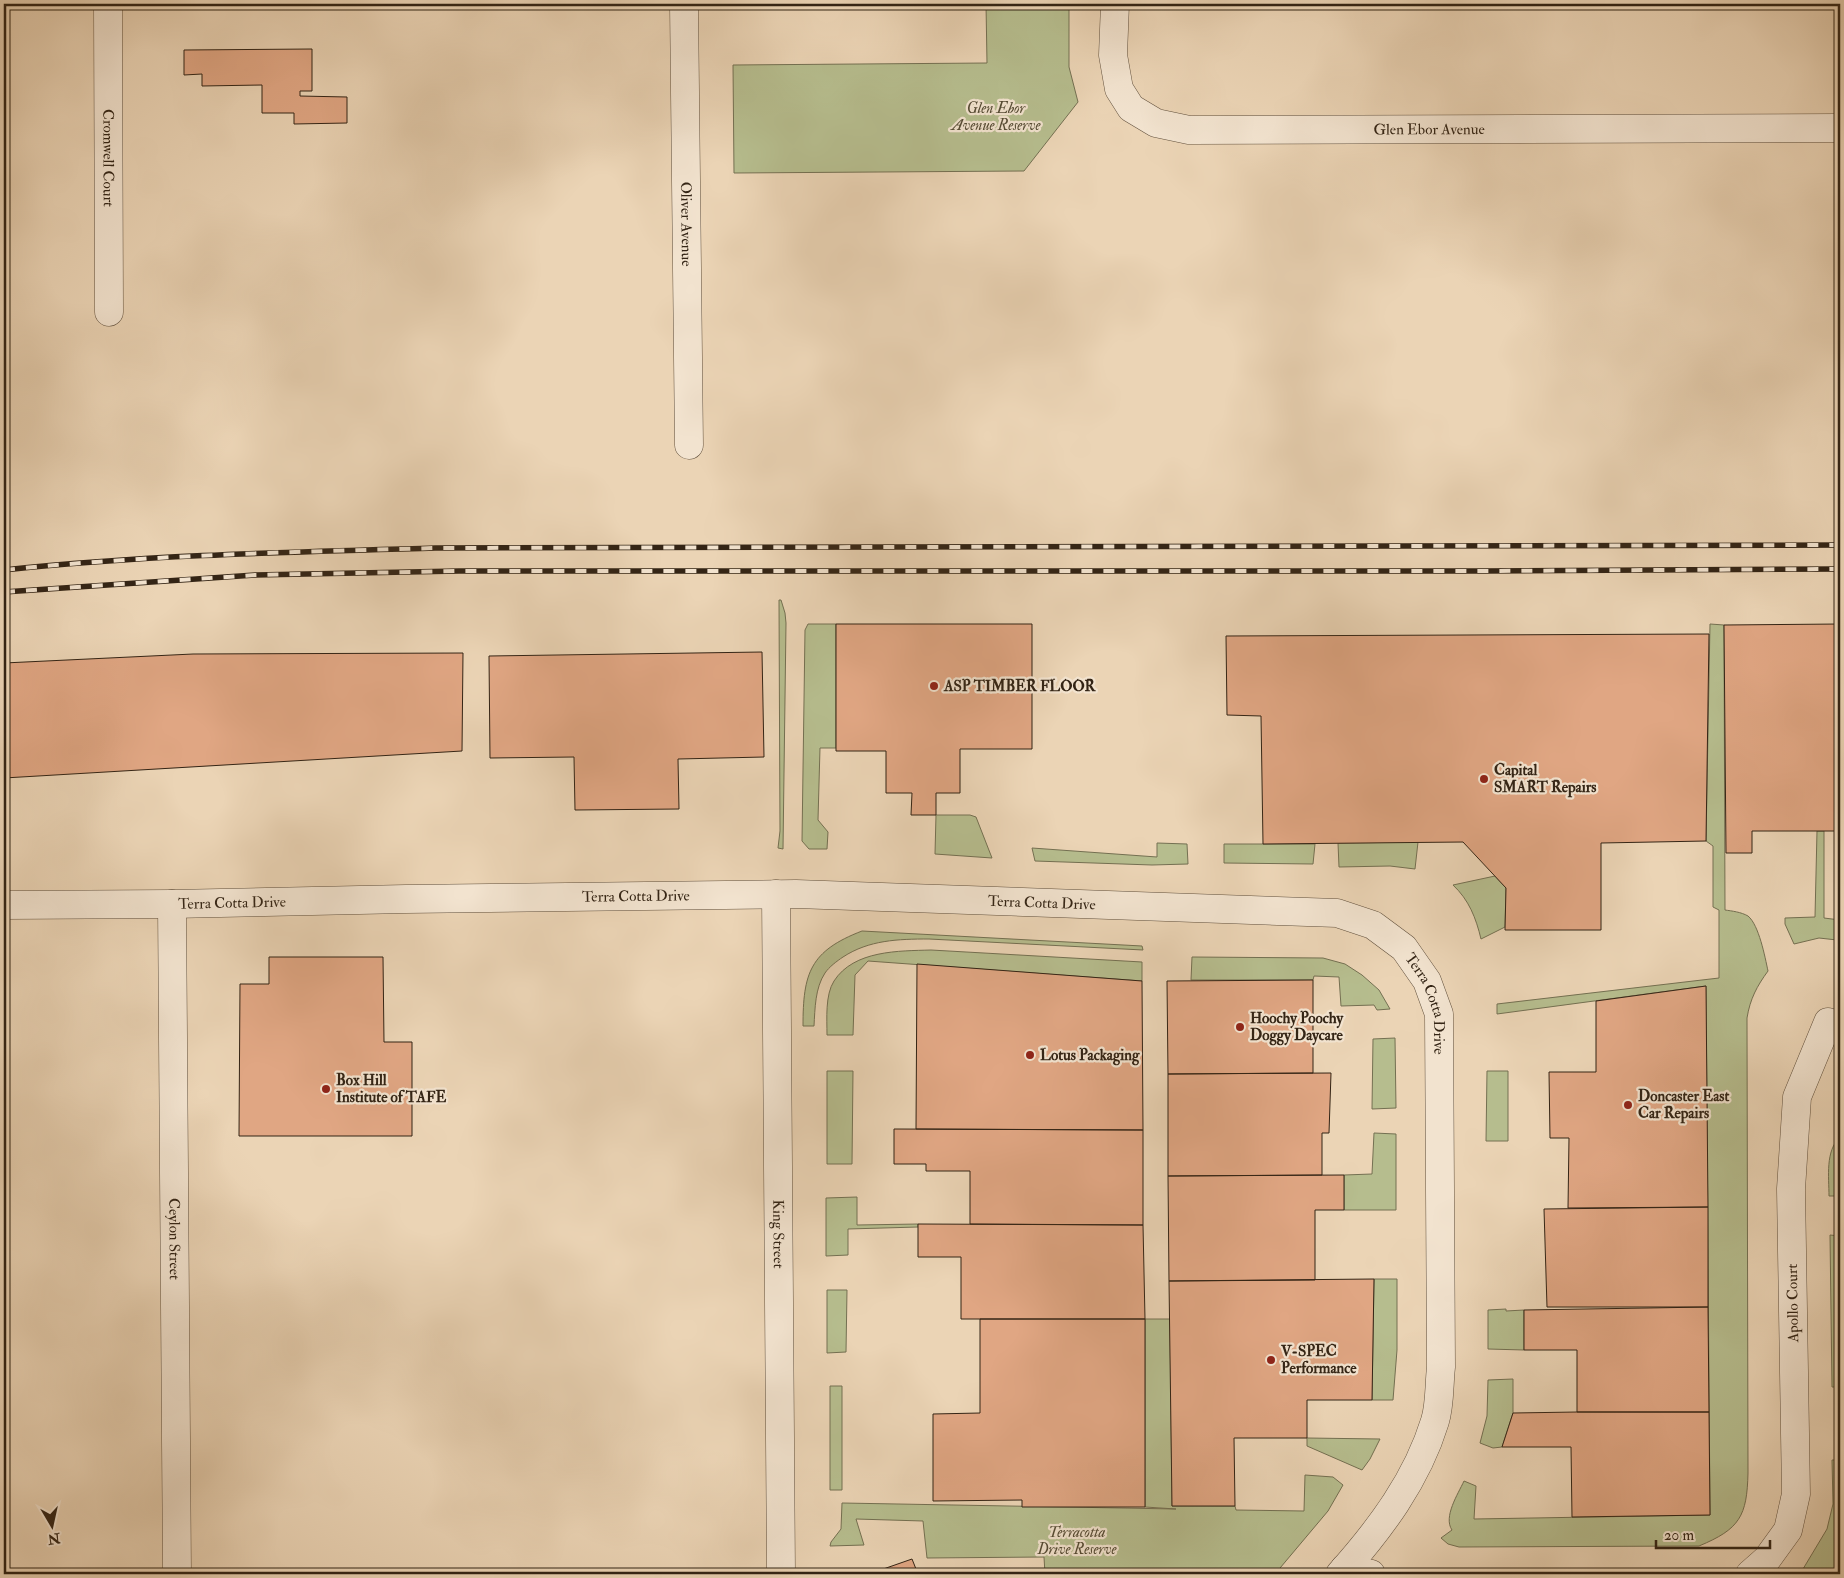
<svg xmlns="http://www.w3.org/2000/svg" width="1844" height="1578" font-family="'IM FELL Double Pica',serif">
	<rect width="100%" height="100%" fill="#ebd4b5"/>
	<filter id="stains"><feTurbulence type="fractalNoise" baseFrequency=".004" numOctaves="4"/><feColorMatrix values="0 0 0 0 .2 0 0 0 0 .09 0 0 0 0 .02 0 0 0 .5 -.17"/></filter>
	<radialGradient id="worn" r=".72"><stop offset=".6" stop-color="#630" stop-opacity="0"/><stop offset="1" stop-color="#630" stop-opacity=".3"/></radialGradient>
	<path fill="#b6bd8e" stroke="#747052" d="M 986,4 L 1069,4 L 1069,67 L 1078,102 L 1024,171 L 734,173 L 733,65 L 987,63 Z
		M 779,600 L 781,600 L 785,613 L 786,623 L 783,849 L 778,848 L 780,831 Z
		M 808,624 L 836,624 L 836,748 L 820,748 L 818,820 L 828,832 L 827,849 L 809,849 L 802,841 L 805,630 Z
		M 1710,624 L 1724,625 L 1725,910 C 1732,911 1741,912 1748,916 C 1759,925 1765,957 1768,971 C 1757,986 1750,999 1747,1018 L 1748,1473 C 1747,1516 1740,1529 1699,1546 L 1459,1547 L 1448,1544 L 1441,1538 L 1452,1530 C 1443,1517 1458,1494 1464,1481 L 1476,1486 L 1474,1519 L 1710,1515 L 1706,986 L 1497,1014 L 1497,1004 L 1719,978 L 1719,910 L 1713,907 L 1713,846 L 1706,841 Z
		M 936,815 L 970,815 L 976,817 L 992,858 L 935,854 Z
		M 1817,831 L 1824,831 L 1824,918 L 1840,920 L 1840,933 L 1837,940 L 1819,938 L 1794,944 L 1785,924 L 1785,918 L 1815,917 Z
		M 1418,842 L 1415,869 L 1390,866 L 1339,867 L 1338,843 Z
		M 1157,843 L 1187,844 L 1188,864 L 1152,865 L 1035,861 L 1032,848 L 1157,857 Z
		M 1224,844 L 1315,844 L 1313,864 L 1224,863 Z
		M 1495,876 L 1506,888 L 1505,927 L 1481,939 C 1476,918 1469,900 1453,885 Z
		M 862,931 L 1142,946 L 1143,950 L 929,939 C 898,939 869,940 843,957 C 837,961 829,967 825,973 C 815,988 815,1009 814,1026 L 803,1026 C 803,973 810,951 862,931 Z
		M 931,950 L 1142,962 L 1142,981 L 868,961 L 855,975 L 853,1035 L 827,1035 C 827,1019 825,995 834,981 C 854,950 899,951 931,950 Z
		M 1192,957 L 1323,958 L 1345,964 L 1362,975 L 1379,990 L 1390,1009 L 1377,1010 L 1374,1005 L 1341,1006 L 1339,977 L 1314,976 L 1313,980 L 1191,980 Z
		M 1395,1038 L 1396,1108 L 1372,1109 L 1373,1039 Z
		M 827,1071 L 853,1071 L 852,1164 L 827,1164 Z
		M 1487,1071 L 1508,1071 L 1508,1141 L 1486,1141 Z
		M 1374,1133 L 1396,1134 L 1396,1210 L 1344,1210 L 1344,1175 L 1372,1174 Z
		M 1840,1137 L 1840,1196 L 1829,1196 C 1829,1177 1825,1151 1840,1137 Z
		M 857,1197 L 857,1225 L 918,1224 L 918,1227 L 848,1229 L 848,1255 L 826,1256 L 826,1198 Z
		M 1830,1235 L 1840,1236 L 1840,1387 L 1832,1387 Z
		M 1374,1279 L 1397,1279 L 1397,1350 L 1393,1400 L 1372,1400 Z
		M 827,1290 L 847,1290 L 846,1352 L 827,1353 Z
		M 1506,1309 L 1506,1311 L 1524,1310 L 1524,1350 L 1488,1349 L 1488,1310 Z
		M 1145,1319 L 1170,1319 L 1172,1506 L 1235,1506 L 1236,1510 L 1304,1511 L 1305,1475 L 1333,1477 L 1343,1485 L 1328,1511 L 1275,1574 L 1045,1574 L 1044,1557 L 927,1558 L 923,1521 L 856,1519 L 864,1545 L 830,1546 L 831,1542 L 841,1529 L 842,1503 L 1176,1509 L 1145,1507 Z
		M 1513,1379 L 1513,1413 L 1502,1447 L 1493,1448 L 1480,1443 L 1487,1416 L 1488,1380 Z
		M 830,1386 L 842,1386 L 842,1490 L 830,1490 Z
		M 1307,1438 L 1380,1439 L 1370,1459 L 1362,1470 L 1307,1446 Z
		M 1832,1460 L 1840,1460 L 1840,1574 L 1800,1574 L 1827,1529 L 1833,1504 Z"/>
	<path fill="#e0a683" stroke="#332415" d="M 312,49 L 312,91 L 300,91 L 300,96 L 347,97 L 347,123 L 294,124 L 294,113 L 262,113 L 262,85 L 202,86 L 202,74 L 184,75 L 184,50 Z
		M 836,624 L 1032,624 L 1032,749 L 960,749 L 960,793 L 936,793 L 936,815 L 911,815 L 912,793 L 886,793 L 886,751 L 836,751 Z
		M 1840,624 L 1840,831 L 1752,831 L 1752,853 L 1726,853 L 1724,625 Z
		M 1709,634 L 1706,841 L 1601,843 L 1601,930 L 1505,930 L 1506,888 L 1463,842 L 1263,844 L 1261,716 L 1227,715 L 1226,636 Z
		M 762,652 L 764,757 L 678,759 L 679,809 L 575,810 L 574,757 L 490,758 L 489,656 Z
		M 463,653 L 462,751 L 4,778 L 4,663 L 193,654 Z
		M 269,957 L 383,957 L 384,1042 L 412,1042 L 412,1136 L 239,1136 L 240,984 L 269,984 Z
		M 917,964 L 1142,981 L 1143,1130 L 916,1129 Z
		M 1313,980 L 1313,1073 L 1168,1074 L 1167,981 Z
		M 1706,986 L 1708,1207 L 1568,1208 L 1569,1138 L 1550,1138 L 1549,1072 L 1596,1072 L 1596,1001 Z
		M 1331,1073 L 1329,1133 L 1322,1133 L 1322,1175 L 1168,1176 L 1168,1074 Z
		M 894,1129 L 1143,1130 L 1143,1225 L 970,1224 L 970,1171 L 926,1171 L 926,1164 L 894,1164 Z
		M 1344,1175 L 1344,1210 L 1315,1210 L 1315,1280 L 1169,1281 L 1168,1176 Z
		M 1708,1207 L 1708,1307 L 1547,1307 L 1544,1209 Z
		M 918,1224 L 1143,1225 L 1145,1319 L 961,1319 L 961,1257 L 918,1257 Z
		M 1374,1279 L 1372,1400 L 1307,1400 L 1307,1438 L 1234,1438 L 1235,1506 L 1172,1506 L 1169,1281 Z
		M 1708,1307 L 1709,1412 L 1577,1412 L 1577,1350 L 1524,1350 L 1524,1310 Z
		M 980,1319 L 1145,1319 L 1145,1507 L 1022,1507 L 1022,1500 L 933,1501 L 933,1414 L 980,1413 Z
		M 1577,1412 L 1709,1412 L 1710,1515 L 1572,1517 L 1571,1447 L 1502,1447 L 1513,1413 Z
		M 912,1559 L 918,1574 L 869,1574 Z"/>
	<g fill="none" stroke-linecap="round" stroke-linejoin="round">
		<g stroke="#61503d" stroke-width="29">
			<g id="minor">
				<path id="s1" d="M 108,4 L 109,312"/>
				<path id="s2" d="M 684,4 L 689,445"/>
				<path id="s3" d="M 1115,4 L 1113,55 L 1119,89 L 1131,108 L 1156,123 L 1189,130 L 1840,128"/>
				<path id="s4" d="M 776,894 L 781,1574"/>
				<path id="s5" d="M 172,904 L 177,1574"/>
				<path id="s6" d="M 4,905 L 172,904 L 406,899 L 796,894 L 1337,913 L 1373,925 L 1404,948 L 1427,981 L 1439,1014 L 1441,1367 C 1439,1385 1440,1405 1435,1421 C 1417,1480 1380,1529 1340,1574"/>
				<path d="M 1345,1568 L 1371,1574"/>
				<path d="M 1750,1574 L 1767,1559 L 1788,1530 L 1796,1494 L 1791,1189 L 1797,1097 L 1828,1022"/>
			</g>
		</g>
		<use href="#minor" stroke="#f2e3cf" stroke-width="28"/>
		<g stroke="#332415" stroke-width="5.5">
			<path id="rail" d="M 4,570 C 147,555 291,552 435,548 L 1840,545
				M 4,592 L 255,575 L 459,571 L 1485,571 L 1840,569"/>
		</g>
		<use href="#rail" stroke="#f2e3cf" stroke-width="4" stroke-dasharray="11" stroke-linecap="butt"/>
	</g>
	<g fill="#8f2418" stroke="#f2e3cf" stroke-width="2">
		<circle cx="934" cy="686" r="5"/>
		<circle cx="1484" cy="779" r="5"/>
		<circle cx="1240" cy="1027" r="5"/>
		<circle cx="1030" cy="1055" r="5"/>
		<circle cx="326" cy="1089" r="5"/>
		<circle cx="1628" cy="1105" r="5"/>
		<circle cx="1271" cy="1360" r="5"/>
	</g>
	<g text-anchor="middle" dominant-baseline="central" stroke-width="4.5" stroke-linejoin="round" paint-order="stroke">
		<g font-size="15" font-style="italic" fill="#544a33" stroke="#f2e3cf">
			<text x="996" y="108">Glen Ebor<tspan x="996" dy="17">Avenue Reserve</tspan></text>
			<text x="1077" y="1532">Terracotta<tspan x="1077" dy="17">Drive Reserve</tspan></text>
		</g>
		<g font-size="15" fill="#332415" stroke="#f2e3cf">
			<text stroke="none"><textPath href="#s3" startOffset="411">Glen Ebor Avenue</textPath></text>
			<text stroke="none"><textPath href="#s1" startOffset="154">Cromwell Court</textPath></text>
			<text stroke="none"><textPath href="#s2" startOffset="220">Oliver Avenue</textPath></text>
			<text stroke="none"><textPath href="#s6" startOffset="632">Terra Cotta Drive</textPath></text>
			<text stroke="none"><textPath href="#s6" startOffset="1038">Terra Cotta Drive</textPath></text>
			<text stroke="none"><textPath href="#s6" startOffset="228">Terra Cotta Drive</textPath></text>
			<text stroke="none"><textPath href="#s6" startOffset="1472">Terra Cotta Drive</textPath></text>
			<text stroke="none"><textPath href="#s4" startOffset="340">King Street</textPath></text>
			<text stroke="none"><textPath href="#s5" startOffset="335">Ceylon Street</textPath></text>
			<text transform="translate(1793 1303) rotate(-91)">Apollo Court</text>
		</g>
		<g font-size="15" font-weight="bold" fill="#332415" stroke="#f2e3cf" text-anchor="start">
			<text x="944" y="686">ASP TIMBER FLOOR</text>
			<text x="1494" y="770">Capital<tspan x="1494" dy="17">SMART Repairs</tspan></text>
			<text x="1250" y="1018">Hoochy Poochy<tspan x="1250" dy="17">Doggy Daycare</tspan></text>
			<text x="1040" y="1055">Lotus Packaging</text>
			<text x="336" y="1080">Box Hill<tspan x="336" dy="17">Institute of TAFE</tspan></text>
			<text x="1638" y="1096">Doncaster East<tspan x="1638" dy="17">Car Repairs</tspan></text>
			<text x="1281" y="1351">V-SPEC<tspan x="1281" dy="17">Performance</tspan></text>
		</g>
	</g>
	<rect width="1844" height="1578" fill="none" stroke="#ebd4b5" stroke-width="20"/>
	<rect x="5" y="5" width="1834" height="1568" fill="none" stroke="#332415" stroke-width="2.5"/>
	<rect x="10" y="10" width="1824" height="1558" fill="none" stroke="#332415"/>
	<g transform="translate(52 1526) rotate(171)" stroke="#f2e3cf" stroke-width="4" paint-order="stroke">
	<path d="M0-4L9 19L0 12L-9 19Z" fill="#332415"/>
	<text y="-8" font-size="14" font-weight="bold" text-anchor="middle" fill="#332415">N</text>
	</g>
	<path d="M1656 1540v8h114v-8" fill="none" stroke="#332415" stroke-width="2.5"/>
	<text x="1664" y="1540" font-size="15" fill="#332415" stroke="#f2e3cf" stroke-width="4" paint-order="stroke">20 m</text>
	<rect width="100%" height="100%" filter="url(#stains)"/>
	<rect width="100%" height="100%" fill="url(#worn)"/>
</svg>
